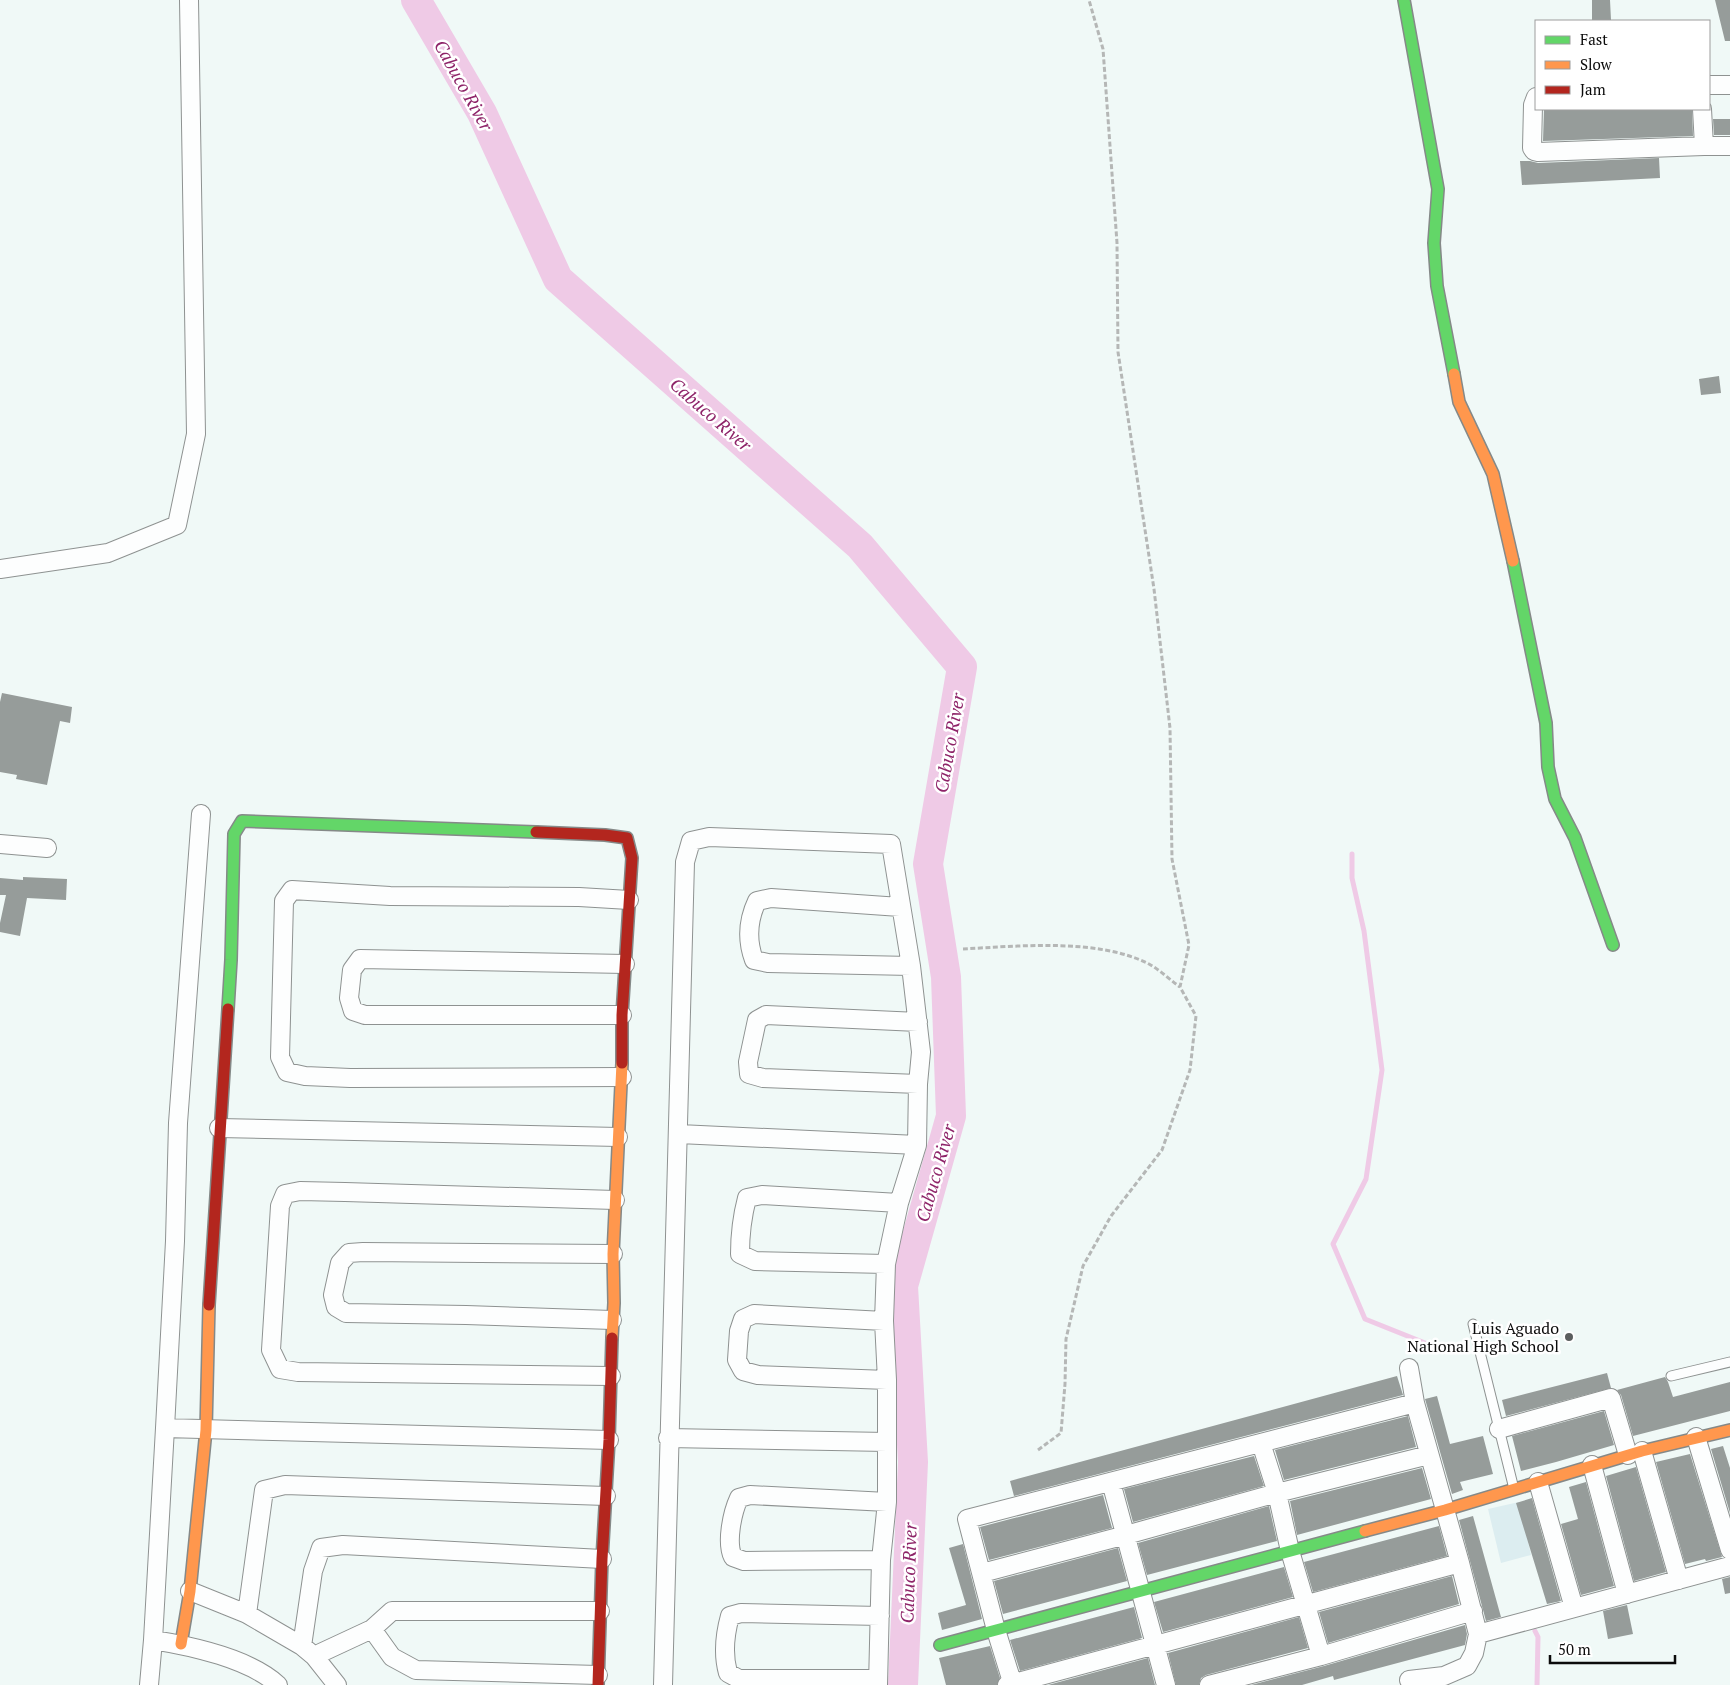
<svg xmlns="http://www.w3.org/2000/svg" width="1730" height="1685" font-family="'PT Serif',serif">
	<rect width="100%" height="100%" fill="#f0f9f7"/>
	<path fill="#dcedf0" d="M 1519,1502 L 1531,1555 L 1501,1563 L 1488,1509 Z"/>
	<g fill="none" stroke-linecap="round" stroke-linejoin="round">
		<path stroke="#efcae6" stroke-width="5" d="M 1352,854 L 1352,878 L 1364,931 L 1382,1070 L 1366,1179 L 1333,1244 L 1365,1319 L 1435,1347
			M 1535,1631 L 1538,1637 L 1537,1685"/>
		<path stroke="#efcae6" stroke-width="30" d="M 416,0 L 482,113 L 558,279 L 860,546 L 962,667 L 928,864 L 946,977 L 951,1116 L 903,1286 L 913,1462 L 903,1685"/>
	</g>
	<path fill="#969c9a" d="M 1592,0 L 1610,0 L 1611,20 L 1592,21 Z
		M 1715,0 L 1730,0 L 1730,41 L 1725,41 Z
		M 1544,109 L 1692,109 L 1693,136 L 1543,141 Z
		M 1713,119 L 1730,119 L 1730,135 L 1714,135 Z
		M 1659,158 L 1660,178 L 1522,185 L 1520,161 L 1530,161 L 1538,163 Z
		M 1719,376 L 1721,393 L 1701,395 L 1699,379 Z
		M 2,693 L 72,707 L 70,723 L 60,721 L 47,785 L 16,779 L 17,775 L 0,772 L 0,702 Z
		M 23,877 L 67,879 L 66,900 L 27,898 L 20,936 L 0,932 L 0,923 L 6,895 L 0,895 L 0,878 L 23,880 Z
		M 1607,1373 L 1611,1388 L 1506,1416 L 1502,1400 Z
		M 1397,1376 L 1403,1395 L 1014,1496 L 1010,1481 Z
		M 1665,1377 L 1668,1382 L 1673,1397 L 1730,1382 L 1730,1411 L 1633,1436 L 1621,1395 L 1617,1390 Z
		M 1437,1396 L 1450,1444 L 1483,1436 L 1493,1474 L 1460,1482 L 1463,1490 L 1452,1494 L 1425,1399 Z
		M 1604,1411 L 1614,1445 L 1556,1462 L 1521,1471 L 1512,1436 Z
		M 1408,1416 L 1416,1447 L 1284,1480 L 1275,1450 Z
		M 1723,1446 L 1730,1468 L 1730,1513 L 1711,1449 Z
		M 1690,1454 L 1722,1557 L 1706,1561 L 1705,1559 L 1685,1564 L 1656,1462 Z
		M 1254,1456 L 1264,1486 L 1133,1522 L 1124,1489 Z
		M 1636,1467 L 1666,1572 L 1634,1581 L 1606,1476 Z
		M 1422,1468 L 1431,1499 L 1297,1535 L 1290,1501 Z
		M 1586,1482 L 1614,1586 L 1581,1595 L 1561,1524 L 1578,1519 L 1569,1487 Z
		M 1103,1495 L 1112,1528 L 989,1560 L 980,1527 Z
		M 1532,1498 L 1561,1601 L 1547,1604 L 1516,1503 Z
		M 1269,1506 L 1277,1541 L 1147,1575 L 1138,1543 Z
		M 1473,1516 L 1501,1617 L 1486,1621 L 1459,1520 Z
		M 1439,1526 L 1447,1556 L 1313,1592 L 1304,1562 Z
		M 963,1544 L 982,1619 L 942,1630 L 938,1613 L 966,1605 L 949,1548 Z
		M 1118,1548 L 1127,1581 L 1003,1614 L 994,1581 Z
		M 1284,1567 L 1293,1597 L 1163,1632 L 1154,1602 Z
		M 1452,1576 L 1459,1604 L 1328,1643 L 1319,1612 Z
		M 1730,1577 L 1730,1593 L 1725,1594 L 1722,1579 Z
		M 1627,1605 L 1633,1634 L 1608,1639 L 1603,1611 Z
		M 1134,1607 L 1142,1638 L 1020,1671 L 1010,1640 Z
		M 1299,1617 L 1308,1648 L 1206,1675 L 1201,1678 L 1199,1685 L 1176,1685 L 1168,1653 Z
		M 1465,1625 L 1467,1634 L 1465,1645 L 1334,1680 L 1333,1676 L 1302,1685 L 1251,1685 L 1324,1666 Z
		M 990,1646 L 1000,1678 L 997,1685 L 946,1685 L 939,1658 Z
		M 1148,1658 L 1155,1685 L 1048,1685 Z"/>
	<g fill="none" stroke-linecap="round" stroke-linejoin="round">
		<g stroke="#8e9291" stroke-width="11">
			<path id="lane" d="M 1473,1324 L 1514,1489
				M 1671,1376 L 1730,1362"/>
		</g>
		<g stroke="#8e9291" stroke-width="20">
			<path id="street" d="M 1709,85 L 1730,85
				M 1536,97 L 1533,105 L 1532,148 L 1534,151 L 1538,152 L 1704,146 L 1702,109
				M 1704,146 L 1730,146
				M 0,569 L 108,553 L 177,525 L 196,434 L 189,0
				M 0,844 L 47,848
				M 900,907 L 771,898 L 757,901 C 748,920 747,941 754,960 L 768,963 L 911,966
				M 622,1015 L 365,1015 L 353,1011 L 349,998 L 352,970 L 360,959 L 625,964
				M 918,1022 L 766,1015 L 757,1020 L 748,1062 L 749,1074 L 763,1078 L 918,1084
				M 622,1077 L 350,1078 L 305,1076 L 287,1072 L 280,1057 L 284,901 L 292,890 L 390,896 L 579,897 L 629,900
				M 219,1128 L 618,1137
				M 679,1134 L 917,1145
				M 886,1264 L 755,1261 L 740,1254 C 740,1235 742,1217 747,1198 L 762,1195 L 899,1203
				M 612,1320 L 466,1315 L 346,1313 L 336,1307 L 333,1295 L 340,1263 L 349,1253 L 363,1252 L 613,1254
				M 884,1321 L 754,1314 L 743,1319 L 739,1331 L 737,1360 L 743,1371 L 758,1375 L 887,1380
				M 611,1376 L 298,1372 L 280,1369 L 271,1350 L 280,1206 L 285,1194 L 300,1191 L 345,1192 L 615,1200
				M 165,1428 L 609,1440
				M 1499,1429 L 1611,1398 L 1628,1455
				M 1696,1437 L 1730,1550
				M 668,1438 L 887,1442
				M 1261,1443 L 1277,1493 L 1290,1551 L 1321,1656
				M 1642,1451 L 1679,1580
				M 1592,1465 L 1627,1594
				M 1111,1482 L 1166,1685
				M 1538,1482 L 1574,1608
				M 881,1560 L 744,1561 L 733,1557 C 726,1543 732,1513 739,1498 L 750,1495 L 887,1502
				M 982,1573 L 1126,1535 L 1277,1493 L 1429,1455
				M 190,1591 L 247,1614 L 302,1646 L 314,1656 L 337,1685
				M 247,1614 L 264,1490 L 285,1485 L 606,1496
				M 372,1629 L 392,1657 L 416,1670 L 598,1675
				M 1478,1634 L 1730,1566
				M 153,1640 C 191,1646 250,1659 278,1685
				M 302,1646 L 313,1571 L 321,1548 L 343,1545 L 602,1559
				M 314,1656 L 372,1629 L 392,1611 L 600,1611
				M 878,1679 L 739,1679 L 728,1673 C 723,1655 725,1634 730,1616 L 741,1613 L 880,1616
				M 1409,1680 L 1444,1676 L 1467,1666 L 1474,1653 L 1478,1634 L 1460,1563 L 1415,1403 L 1409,1368
				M 149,1685 L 153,1640 L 165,1428 L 175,1241 L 178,1123 L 201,814
				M 663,1685 C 669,1410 679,1136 685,862 L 691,841 L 709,837 L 891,844 L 911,966 L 921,1052 L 918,1084 L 917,1145 L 899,1203 L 886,1264 L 884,1321 L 887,1380 L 887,1502 L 881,1560 L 878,1685
				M 1007,1685 L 1460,1563
				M 1013,1685 L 996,1630 L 967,1519 L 1415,1403
				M 1209,1685 L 1321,1656 L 1473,1611"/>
		</g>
		<g stroke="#858988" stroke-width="14">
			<path id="fast" d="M 1404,0 L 1438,189 L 1434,243 L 1437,286 L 1454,374
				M 1513,561 L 1546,723 L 1548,767 L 1555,799 L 1575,838 L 1613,945
				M 228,1009 L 231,960 L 234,834 L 242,821 L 536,832
				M 940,1645 L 1365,1531"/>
		</g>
		<g stroke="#858988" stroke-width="14">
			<path id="slow" d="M 1454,374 L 1459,402 L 1493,474 L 1513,561
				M 612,1338 L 614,1303 L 613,1254 L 622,1063
				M 1365,1531 L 1445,1510 L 1642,1451 L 1730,1430
				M 181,1644 L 190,1591 L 206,1430 L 209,1305"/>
		</g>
		<g stroke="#858988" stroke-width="14">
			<path id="jam" d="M 536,832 L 605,835 L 627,838 L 632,858 L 622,1015 L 622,1063
				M 209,1305 L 228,1009
				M 598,1685 L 602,1559 L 609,1440 L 612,1338"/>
		</g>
		<path stroke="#b5b7b6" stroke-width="3" stroke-dasharray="5 2.5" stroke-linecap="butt" d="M 963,949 C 1020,946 1098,938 1149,964 C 1160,970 1170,980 1180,987
			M 1038,1450 L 1061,1433 L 1065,1384 L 1066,1339 L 1083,1266 L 1111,1216 L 1162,1150 L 1190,1070 L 1196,1016 L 1180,987 L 1189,945 L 1172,859 L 1170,728 L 1154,589 L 1118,352 L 1117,243 L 1103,49 L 1089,0"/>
		<use href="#lane" stroke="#fdfefe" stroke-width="9"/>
		<use href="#street" stroke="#fdfefe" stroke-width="18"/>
		<use href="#fast" stroke="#63d668" stroke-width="11"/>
		<use href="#slow" stroke="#ff974d" stroke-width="11"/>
		<use href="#jam" stroke="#b3261e" stroke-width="11"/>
	</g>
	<circle fill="#5b5e5e" stroke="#fff" stroke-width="2" cx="1569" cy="1337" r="5"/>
	<g text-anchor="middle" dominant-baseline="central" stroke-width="5" stroke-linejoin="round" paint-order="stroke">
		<g font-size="16" fill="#0b0b0b" stroke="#fff" text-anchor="end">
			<text x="1559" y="1328">Luis Aguado<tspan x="1559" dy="18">National High School</tspan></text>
		</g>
		<g font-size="18" font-style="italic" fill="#8e2469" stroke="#fff">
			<text transform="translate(464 85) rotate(61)">Cabuco River</text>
			<text transform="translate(711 414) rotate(41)">Cabuco River</text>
			<text transform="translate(949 743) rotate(-80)">Cabuco River</text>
			<text transform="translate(935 1173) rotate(-74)">Cabuco River</text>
			<text transform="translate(908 1573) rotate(-88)">Cabuco River</text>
		</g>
	</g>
	<rect x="1535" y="20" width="175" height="90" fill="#ffffff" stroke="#9d9d9d"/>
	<rect x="1545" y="36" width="25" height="8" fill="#63d668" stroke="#9d9d9d"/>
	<text x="1580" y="45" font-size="15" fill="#0b0b0b">Fast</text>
	<rect x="1545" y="61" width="25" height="8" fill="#ff974d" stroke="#9d9d9d"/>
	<text x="1580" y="70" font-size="15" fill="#0b0b0b">Slow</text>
	<rect x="1545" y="86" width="25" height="8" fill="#b3261e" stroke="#9d9d9d"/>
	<text x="1580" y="95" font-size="15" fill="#0b0b0b">Jam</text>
	<path d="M1550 1655v8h125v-8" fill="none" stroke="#0b0b0b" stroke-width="2.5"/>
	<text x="1558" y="1655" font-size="15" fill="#0b0b0b" stroke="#ffffff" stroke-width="4" paint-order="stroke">50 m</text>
</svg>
